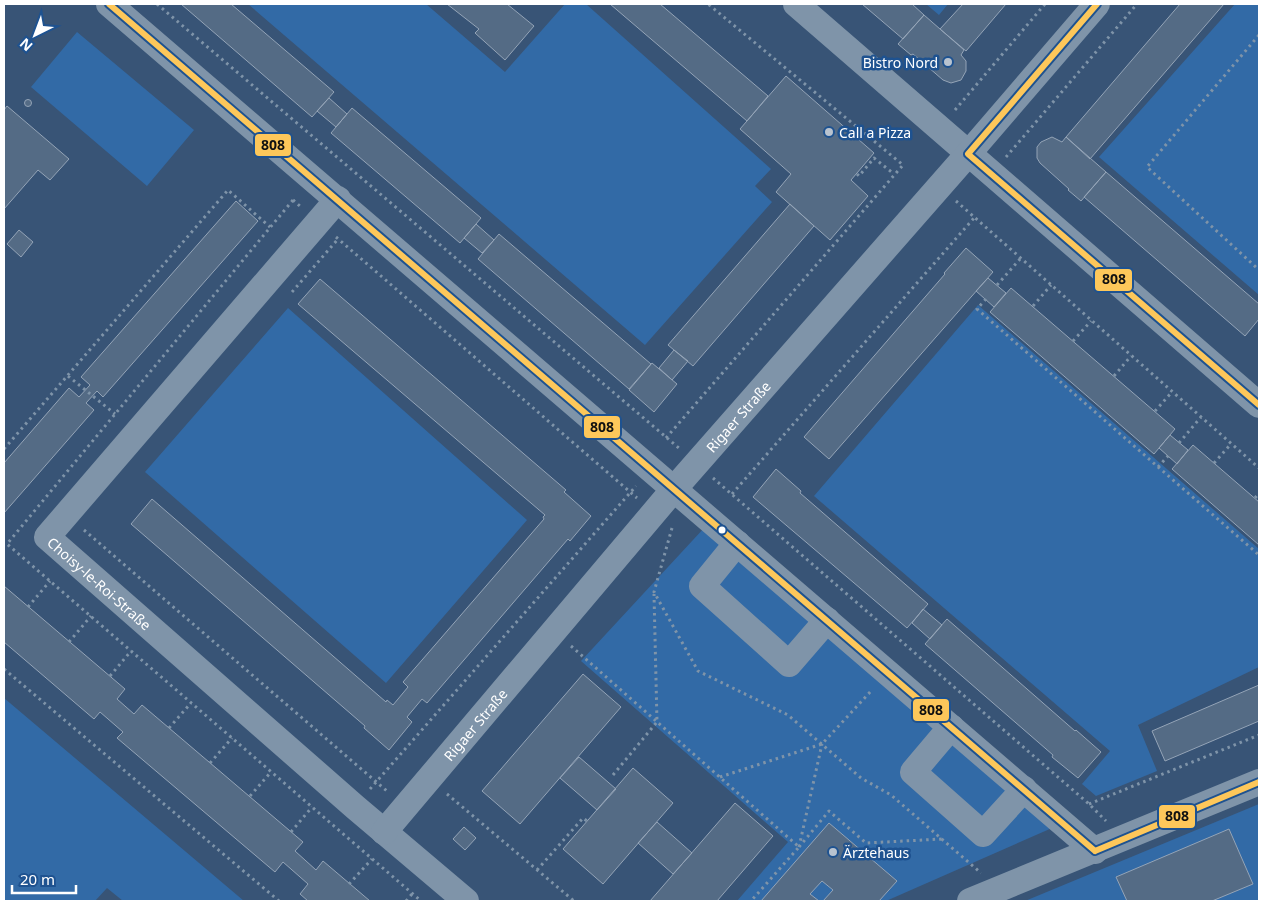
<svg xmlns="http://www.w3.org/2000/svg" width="1263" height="905" font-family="'Noto Sans',sans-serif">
	<rect width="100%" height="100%" fill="#385476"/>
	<path fill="#326aa6" d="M 248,4 L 426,4 L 505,72 L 565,4 L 586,4 L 771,169 L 755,186 L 772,202 L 645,345 Z
		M 926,4 L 948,4 L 939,15 Z
		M 1235,4 L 1259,4 L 1259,295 L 1099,157 Z
		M 77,32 L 194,130 L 147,186 L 31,87 Z
		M 978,305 L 1259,549 L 1259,667 L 1138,725 L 1157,771 L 1096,796 L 1082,784 L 1110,751 L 814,496 Z
		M 288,308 L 527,520 L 386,683 L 145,472 Z
		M 705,527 L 1052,828 L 886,901 L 737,901 L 788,842 L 581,661 Z
		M 4,698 L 244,901 L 123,901 L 107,888 L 95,901 L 4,901 Z
		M 1259,804 L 1259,901 L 1025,901 Z"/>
	<path fill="#546b85" stroke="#94a4b7" d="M 181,4 L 231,4 L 334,92 L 312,117 Z
		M 447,4 L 507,4 L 534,26 L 505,60 L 475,33 L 479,29 Z
		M 610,4 L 660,4 L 768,96 L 747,121 Z
		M 862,4 L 912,4 L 924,15 L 903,39 Z
		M 963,4 L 1006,4 L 966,51 L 940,29 Z
		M 1180,4 L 1224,4 L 1090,159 L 1066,137 Z
		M 924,15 L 964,50 L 961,55 L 966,61 L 966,71 L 961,80 L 951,83 L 943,80 L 913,54 L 911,55 L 898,44 Z
		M 786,76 L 874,153 L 851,180 L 868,196 L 830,240 L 776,192 L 791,174 L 740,129 Z
		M 329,98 L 347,114 L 336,127 L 317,111 Z
		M24.5 103a3.5 3.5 0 1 1 7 0a3.5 3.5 0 1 1-7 0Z
		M 7,106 L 69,159 L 50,180 L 38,170 L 4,209 L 4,110 Z
		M 352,108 L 481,218 L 460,243 L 331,133 Z
		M 1052,137 L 1062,142 L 1066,137 L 1106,172 L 1081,201 L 1068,190 L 1069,189 L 1040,163 L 1037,158 L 1037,147 L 1041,142 Z
		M 1106,172 L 1259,304 L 1259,319 L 1245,336 L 1084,197 Z
		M 236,201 L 258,221 L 103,397 L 97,391 L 86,403 L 94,410 L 4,513 L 4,463 L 69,388 L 79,397 L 90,385 L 81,377 Z
		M 790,204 L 814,226 L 693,366 L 668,345 Z
		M 476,224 L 494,240 L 482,253 L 464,238 Z
		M 19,230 L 33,242 L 21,257 L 7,244 Z
		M 499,234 L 651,364 L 629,389 L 478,259 Z
		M 966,248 L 993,272 L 829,459 L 804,437 L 945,274 L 944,273 Z
		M 988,278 L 1006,293 L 994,307 L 976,291 Z
		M 320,279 L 566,490 L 564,492 L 591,516 L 570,541 L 568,539 L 427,703 L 422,699 L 407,717 L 412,722 L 389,750 L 364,728 L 365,726 L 131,524 L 152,499 L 386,702 L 387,700 L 393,705 L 408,687 L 403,682 L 544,519 L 543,517 L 545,515 L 298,304 Z
		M 1011,288 L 1175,429 L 1154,454 L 990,312 Z
		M 674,350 L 688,361 L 672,380 L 659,368 Z
		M 652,363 L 677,384 L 654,412 L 629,390 Z
		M 1170,435 L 1188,450 L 1177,464 L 1159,448 Z
		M 1193,445 L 1259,502 L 1259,545 L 1172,469 Z
		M 776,469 L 801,491 L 800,493 L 928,604 L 907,628 L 753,497 Z
		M 4,586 L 125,689 L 117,699 L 134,714 L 142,705 L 303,842 L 295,851 L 316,870 L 323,861 L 370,901 L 308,901 L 300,894 L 308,884 L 283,862 L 275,872 L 117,738 L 123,732 L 100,712 L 94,719 L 4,642 Z
		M 923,609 L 942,625 L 930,639 L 912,623 Z
		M 947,619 L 1075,731 L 1076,730 L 1101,752 L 1078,778 L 1052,757 L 1053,755 L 925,644 Z
		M 583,674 L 621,707 L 520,824 L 482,791 Z
		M 1259,685 L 1259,721 L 1165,761 L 1152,731 Z
		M 579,757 L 616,789 L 597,810 L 560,778 Z
		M 633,768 L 673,803 L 603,884 L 563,849 Z
		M 735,803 L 773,836 L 717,901 L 650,901 Z
		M 657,822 L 692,853 L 673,874 L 638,843 Z
		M 829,823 L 897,881 L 879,901 L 823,901 L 833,890 L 822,881 L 810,894 L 819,901 L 761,901 Z
		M 464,827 L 476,838 L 465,850 L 453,839 Z
		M 1229,829 L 1253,884 L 1212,901 L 1127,901 L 1116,877 Z"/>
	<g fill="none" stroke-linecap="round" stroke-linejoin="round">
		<path stroke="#7f94a9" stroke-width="3" stroke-dasharray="2.5 4" stroke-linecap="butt" d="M 157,4 L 680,449
			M 1259,35 L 1147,167 L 1259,270
			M 955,110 L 1045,4
			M 1006,157 L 1137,4
			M 857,174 L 859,176 L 874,158 L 894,174
			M 293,200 L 301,207
			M 293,200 L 7,544 L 421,901
			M 956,201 L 1259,468
			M 336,237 L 637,498
			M 997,285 L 1020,259
			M 292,292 L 338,239
			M 986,299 L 977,309 L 1259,555
			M 1033,306 L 1051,285
			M 1073,341 L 1091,321
			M 68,376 L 115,414
			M 1114,376 L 1131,356
			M 1155,411 L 1172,392
			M 666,438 L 903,165 L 708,4
			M 1179,443 L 1201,417
			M 4,449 L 228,190 L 270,227
			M 1214,463 L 1231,444
			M 1158,467 L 1168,456
			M 713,478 L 1089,804 L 1106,821
			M 732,494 L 974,218
			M 1255,498 L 1259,493
			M 672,528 L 654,592 L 698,671 L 788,715 L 861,778 L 891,795 L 981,873
			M 84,530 L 388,792
			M 28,607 L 50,581
			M 69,642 L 91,616
			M 571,646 L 799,847 L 751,901
			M 4,669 L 279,901
			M 110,676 L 131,651
			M 169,728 L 191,703
			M 210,763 L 232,738
			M 613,775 L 657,722 L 654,594
			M 720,777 L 822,744 L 872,690
			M 370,789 L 636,486
			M 447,794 L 574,901
			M 250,796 L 271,772
			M 1089,804 L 1259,735
			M 291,832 L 312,807
			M 799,847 L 829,811 L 866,843 L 942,839
			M 799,847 L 822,744
			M 537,870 L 583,818 L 587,821
			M 349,884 L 372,859
			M 406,901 L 412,894"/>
		<g stroke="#7f94a9" stroke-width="26">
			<path d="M 109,4 L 1095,851"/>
			<path d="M 796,4 L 1259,405"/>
			<path id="s1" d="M 338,199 L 47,537 L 355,807 L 466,901"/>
			<path d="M 737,543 L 702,586 L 789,664 L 827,620"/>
			<path d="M 951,727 L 913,772 L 983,834 L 1024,789"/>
			<path id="s2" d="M 384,832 L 674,489 L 968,154 L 1097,4"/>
			<path d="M 970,901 L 1259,782"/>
		</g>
		<g stroke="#1e5290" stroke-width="10">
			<path id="bus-1" d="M 109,4 L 1095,851
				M 968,154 L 1259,405
				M 968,154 L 1097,4
				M 1095,851 L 1259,782"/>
		</g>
		<use href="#bus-1" stroke="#fdc75a" stroke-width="6"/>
	</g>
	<g fill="#b9c3cf" stroke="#1e5290" stroke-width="2">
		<circle cx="948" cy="62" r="5"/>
		<circle cx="829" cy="132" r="5"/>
		<circle cx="833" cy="852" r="5"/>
	</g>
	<circle fill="#fff" stroke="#1e5290" stroke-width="2" cx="722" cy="530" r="4.5"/>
	<g text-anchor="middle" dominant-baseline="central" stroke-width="5" stroke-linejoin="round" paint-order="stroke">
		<g font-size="14" fill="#fff" stroke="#1e5290" text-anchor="start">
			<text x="938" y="62" text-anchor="end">Bistro Nord</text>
			<text x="839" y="132">Call a Pizza</text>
			<text x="843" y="852">Ärztehaus</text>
		</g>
		<g font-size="14" fill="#fff" stroke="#1e5290">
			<text stroke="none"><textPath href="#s2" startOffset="546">Rigaer Straße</textPath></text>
			<text stroke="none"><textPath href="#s1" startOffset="516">Choisy-le-Roi-Straße</textPath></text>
			<text stroke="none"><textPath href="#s2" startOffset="141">Rigaer Straße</textPath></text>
		</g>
	</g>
	<g stroke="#1e5290" stroke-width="2">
		<rect x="254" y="133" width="38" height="24" rx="5" fill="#fdc75a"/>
		<rect x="1094" y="268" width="39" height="24" rx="5" fill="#fdc75a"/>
		<rect x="583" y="415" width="38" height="24" rx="5" fill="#fdc75a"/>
		<rect x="912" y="698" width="38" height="24" rx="5" fill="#fdc75a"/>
		<rect x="1158" y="804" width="38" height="25" rx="5" fill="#fdc75a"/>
	</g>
	<g font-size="14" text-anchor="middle" font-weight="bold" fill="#111">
		<text x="273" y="150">808</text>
		<text x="1114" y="284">808</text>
		<text x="602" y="432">808</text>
		<text x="931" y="715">808</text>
		<text x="1177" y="821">808</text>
	</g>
	<rect width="1263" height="905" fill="none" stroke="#ffffff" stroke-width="10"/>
	<g transform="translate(35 35) rotate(222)" stroke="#1e5290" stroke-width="4" paint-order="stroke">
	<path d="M0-4L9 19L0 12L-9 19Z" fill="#ffffff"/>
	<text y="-8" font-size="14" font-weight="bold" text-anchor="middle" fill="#ffffff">N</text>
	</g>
	<path d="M12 885v8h64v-8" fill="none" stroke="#ffffff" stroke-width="2.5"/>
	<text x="20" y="885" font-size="15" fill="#ffffff" stroke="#1e5290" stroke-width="4" paint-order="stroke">20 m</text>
</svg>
